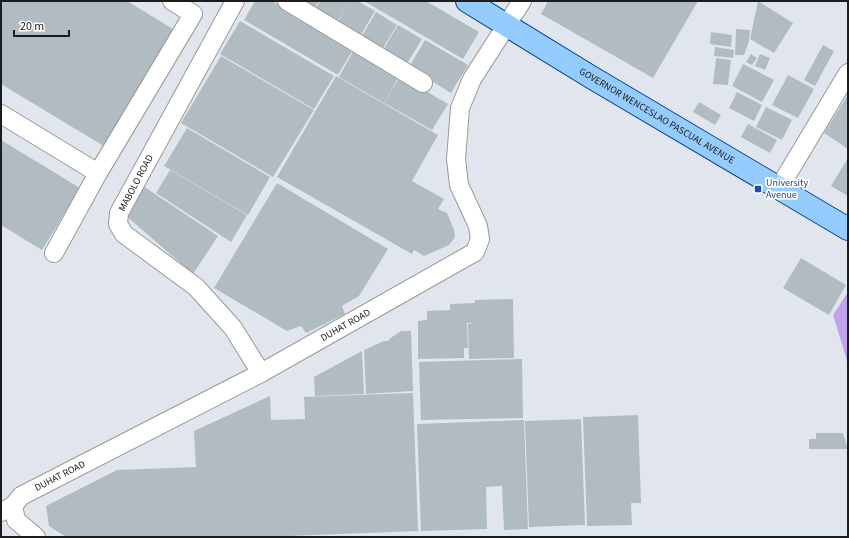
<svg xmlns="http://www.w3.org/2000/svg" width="849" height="538" font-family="'Source Sans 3',sans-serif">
	<rect width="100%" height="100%" fill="#e1e6ee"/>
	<path fill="#c1a3eb" d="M 848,292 L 848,364 L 833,315 Z"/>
	<path fill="#b0bcc2" d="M 1,1 L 127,1 L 178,32 L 107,148 L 1,84 Z
		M 255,1 L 272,1 L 306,21 L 303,26 L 307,20 L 354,48 L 338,75 L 244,20 Z
		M 300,1 L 319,1 L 314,9 Z
		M 320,1 L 350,1 L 336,24 L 314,11 Z
		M 350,1 L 358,1 L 375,11 L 359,38 L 336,25 Z
		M 364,1 L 426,1 L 479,32 L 463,59 Z
		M 548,1 L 698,1 L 653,78 L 541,14 Z
		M 758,1 L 793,23 L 774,53 L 750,39 Z
		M 376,12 L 397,25 L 381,51 L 360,39 Z
		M 240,21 L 334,76 L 314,109 L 220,54 Z
		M 398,25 L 422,39 L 407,64 L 383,50 Z
		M 736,29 L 750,30 L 749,41 L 744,55 L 735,55 Z
		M 711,32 L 732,35 L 731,47 L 710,44 Z
		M 425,40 L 468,65 L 451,93 L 409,67 Z
		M 823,45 L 834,51 L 815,86 L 804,80 Z
		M 715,47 L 734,50 L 733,58 L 714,56 Z
		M 355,48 L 400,74 L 384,103 L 339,77 Z
		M 751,54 L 757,58 L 752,65 L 746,62 Z
		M 760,54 L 770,58 L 765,70 L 755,66 Z
		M 221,56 L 314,110 L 273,177 L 181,123 Z
		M 716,58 L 731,60 L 728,85 L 713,84 Z
		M 743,64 L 774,80 L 762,102 L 732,86 Z
		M 788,75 L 814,89 L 798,118 L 772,105 Z
		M 336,76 L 438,135 L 412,181 L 444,199 L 438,209 L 447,213 L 454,230 L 455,237 L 449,245 L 424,256 L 414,250 L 412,254 L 277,177 Z
		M 400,76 L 448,104 L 432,130 L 384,103 Z
		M 737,92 L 762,105 L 754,121 L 729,108 Z
		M 848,95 L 848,149 L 824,133 Z
		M 699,102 L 721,115 L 715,125 L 693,112 Z
		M 766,107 L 792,120 L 782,140 L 756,127 Z
		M 748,124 L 777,140 L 770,153 L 741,137 Z
		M 187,128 L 270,177 L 248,215 L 164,166 Z
		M 1,140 L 80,188 L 42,250 L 1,225 Z
		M 848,158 L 848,196 L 831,186 Z
		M 170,170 L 247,215 L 231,242 L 156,193 Z
		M 277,183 L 388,249 L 359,296 L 342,306 L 345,314 L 306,333 L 301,326 L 287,331 L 214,288 Z
		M 143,186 L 218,236 L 193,274 L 124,214 Z
		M 801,258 L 846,285 L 829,315 L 783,288 Z
		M 513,299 L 514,358 L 469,359 L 468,324 L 475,323 L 467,323 L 468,348 L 464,348 L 464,358 L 418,359 L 418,321 L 427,320 L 427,311 L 450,310 L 450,304 L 475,303 L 475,300 Z
		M 401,331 L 411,331 L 413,391 L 366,394 L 364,350 L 384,341 L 389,341 L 389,339 Z
		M 362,351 L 364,394 L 315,396 L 314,377 Z
		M 522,359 L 523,418 L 421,420 L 419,362 Z
		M 413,393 L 418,531 L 263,537 L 66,537 L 49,526 L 46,506 L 117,470 L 196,467 L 194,431 L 270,396 L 271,420 L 305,419 L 304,397 Z
		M 638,415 L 641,503 L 631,503 L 632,525 L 587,526 L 583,417 Z
		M 581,419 L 585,525 L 529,527 L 525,421 Z
		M 524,420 L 528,529 L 504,530 L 502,486 L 486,487 L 487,529 L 421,531 L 417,424 Z
		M 816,433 L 843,433 L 848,449 L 809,449 L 809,439 L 816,439 Z"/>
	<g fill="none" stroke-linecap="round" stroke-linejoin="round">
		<g stroke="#999" stroke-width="20">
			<g id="minor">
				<path d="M 235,1 L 119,213 L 118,224 L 124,234 L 196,287 L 233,328 L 261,373"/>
				<path d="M 287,1 L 423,83"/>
				<path d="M 1,114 L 98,173"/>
				<path d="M 779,188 L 848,73"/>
				<path d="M 54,253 L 98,173 L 193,14 L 172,1"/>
				<path d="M 13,506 L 16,520 L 36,537"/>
				<path id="s1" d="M 1,512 L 13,506 L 21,496 L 261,373 L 475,252 L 480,239 L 478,226 L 459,185 L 456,159 L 460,108 L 472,79 L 522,1"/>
			</g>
		</g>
		<g stroke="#003e94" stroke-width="24">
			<g id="major">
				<path id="s2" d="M 467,1 L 591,77 L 848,229"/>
			</g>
		</g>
		<use href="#minor" stroke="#fff" stroke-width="18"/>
		<use href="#major" stroke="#95ccff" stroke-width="22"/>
	</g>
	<rect fill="#1a4fb4" stroke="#fff" stroke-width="1.5" x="754" y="185" width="8" height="8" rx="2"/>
	<g text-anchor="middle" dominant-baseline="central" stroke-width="3.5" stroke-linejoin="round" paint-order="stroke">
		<g font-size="10" fill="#1c1c1c" stroke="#fff">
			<text stroke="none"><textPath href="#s2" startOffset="222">GOVERNOR WENCESLAO PASCUAL AVENUE</textPath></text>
			<text transform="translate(136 183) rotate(-62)">MABOLO ROAD</text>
			<text stroke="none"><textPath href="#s1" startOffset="393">DUHAT ROAD</textPath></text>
			<text stroke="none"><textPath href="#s1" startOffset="70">DUHAT ROAD</textPath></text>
		</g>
		<g font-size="10" fill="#164399" stroke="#fff" text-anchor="start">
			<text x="766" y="183">University<tspan x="766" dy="12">Avenue</tspan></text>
		</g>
	</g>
	<rect width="849" height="538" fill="none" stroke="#1c1c1c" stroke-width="4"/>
	<path d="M14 30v6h55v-6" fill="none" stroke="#1c1c1c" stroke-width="2"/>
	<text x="20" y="30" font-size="12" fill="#1c1c1c" stroke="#ffffff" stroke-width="3" paint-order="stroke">20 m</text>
</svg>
